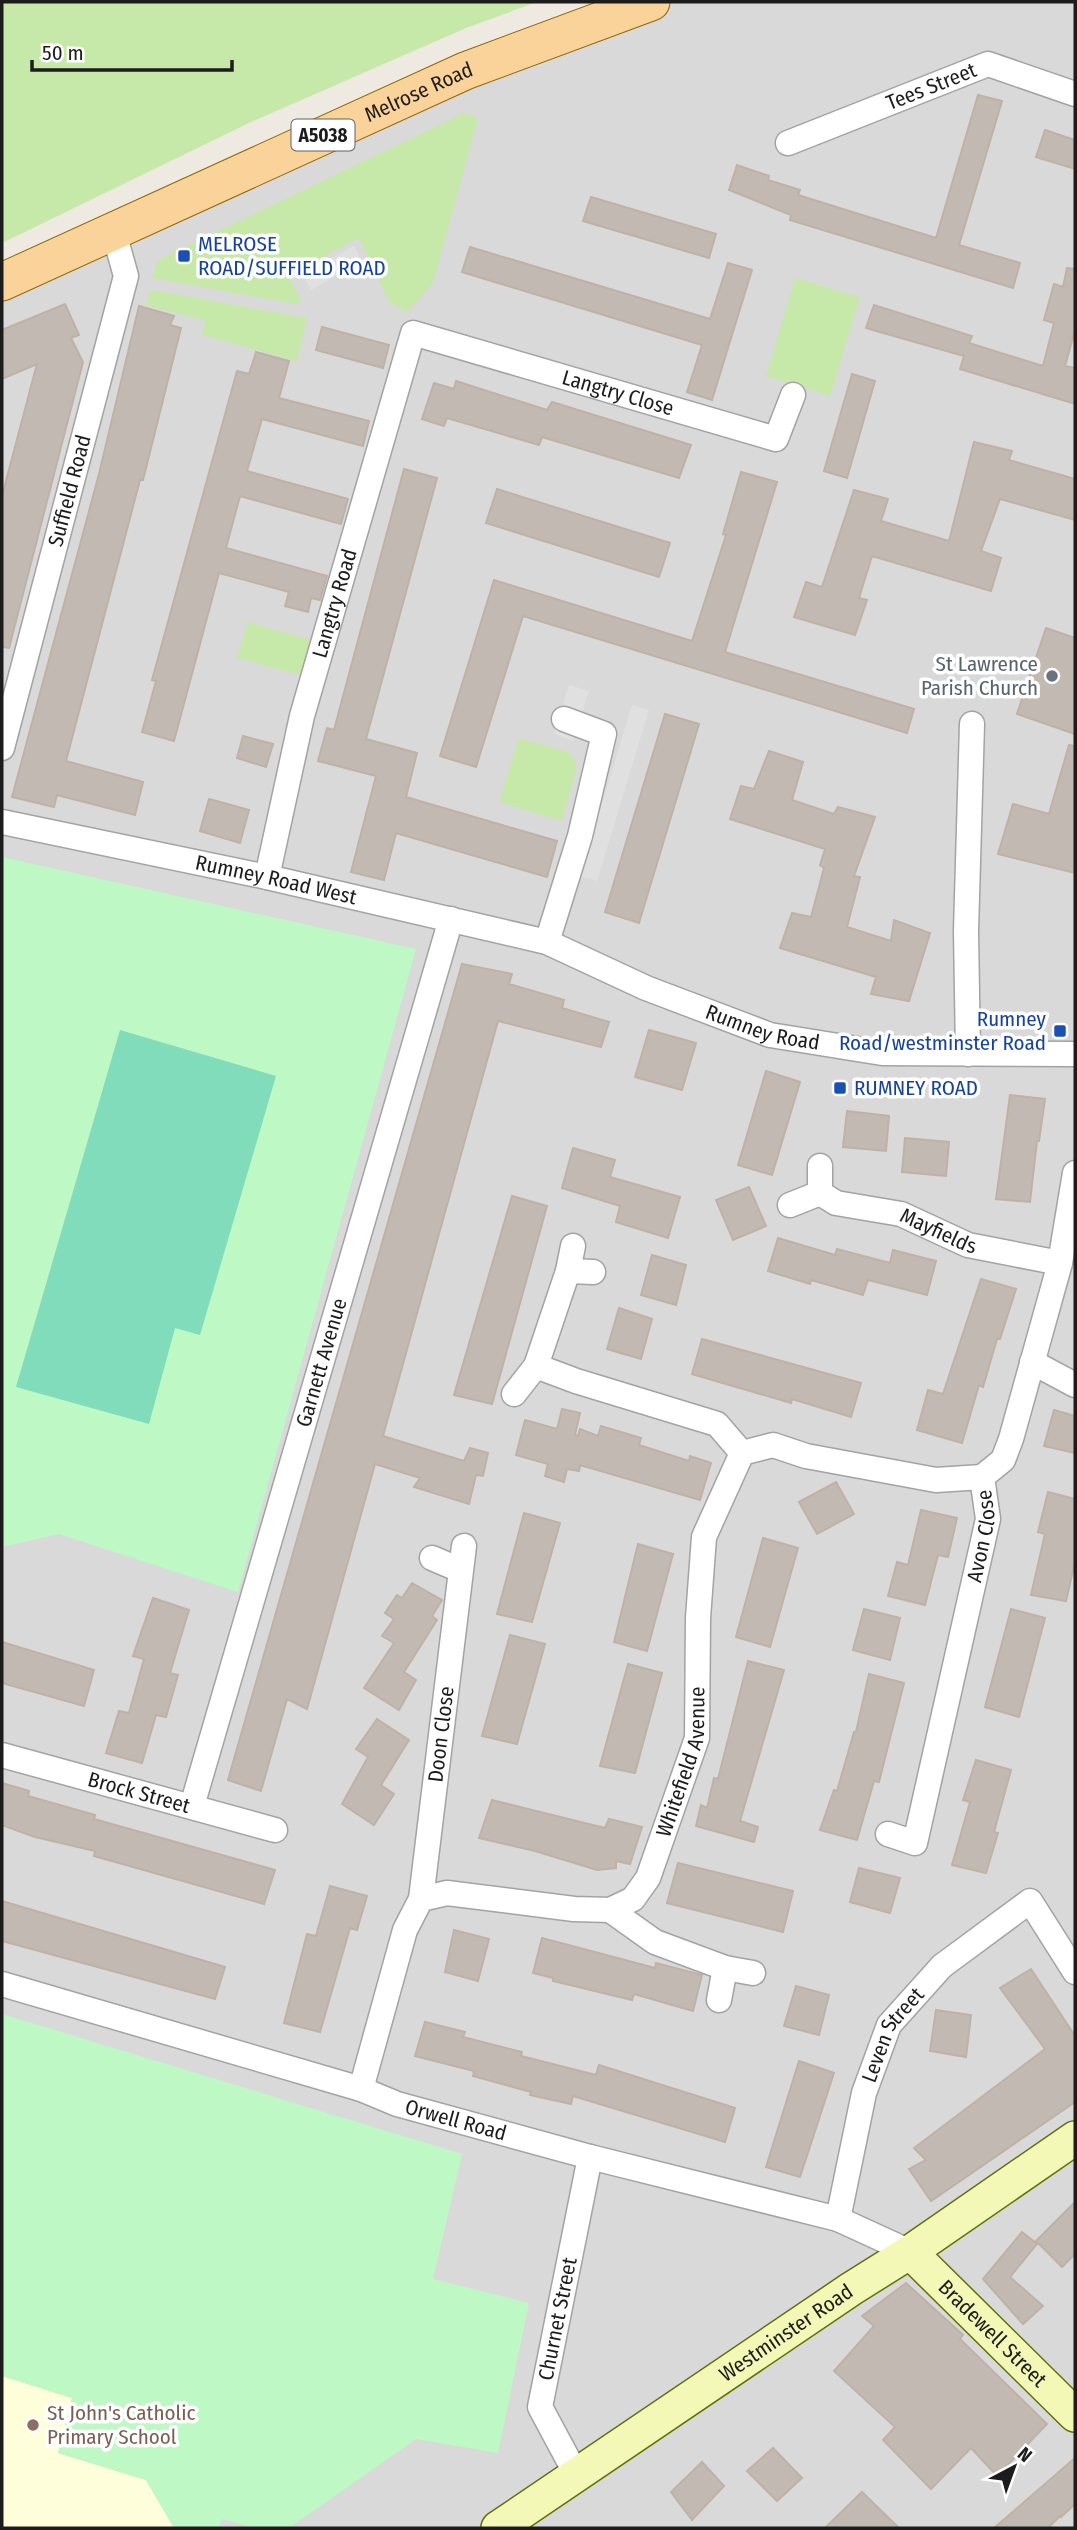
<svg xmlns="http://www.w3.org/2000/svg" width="1077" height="2530" font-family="'Fira Sans Condensed',sans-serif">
	<rect width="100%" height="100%" fill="#eeeae2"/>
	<path fill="#dad9d9" d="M 651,2 L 1075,2 L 1075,2528 L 2,2528 L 2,282 Z"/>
	<path fill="#fefeda" d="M 2,2376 L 72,2398 L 58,2453 L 146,2480 L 174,2528 L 2,2528 Z"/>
	<path fill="#c6e8a8" d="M 2,2 L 537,2 L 466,28 L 251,122 L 2,243 Z
		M 464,113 L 478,118 L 433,283 L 407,312 L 389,302 L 359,238 L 288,275 L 301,301 L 296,304 L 152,278 L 158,260 Z
		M 795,278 L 860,297 L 830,396 L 766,376 Z
		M 151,290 L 307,318 L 297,361 L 202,335 L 206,321 L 146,305 Z
		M 248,622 L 311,640 L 301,675 L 237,658 Z
		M 519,738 L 570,753 L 575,761 L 576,770 L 562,821 L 499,802 Z"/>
	<path fill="#bef8c5" d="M 2,857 L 416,949 L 238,1592 L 59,1534 L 2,1547 Z
		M 2,2014 L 462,2154 L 433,2279 L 529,2303 L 498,2453 L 416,2439 L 289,2528 L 256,2528 L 222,2519 L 219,2528 L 174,2528 L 146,2480 L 58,2453 L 72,2398 L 2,2376 Z"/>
	<path fill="#80dcbb" d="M 120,1030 L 276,1076 L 200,1335 L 175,1328 L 149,1424 L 16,1387 Z"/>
	<path fill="#e0e0e0" d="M 354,246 L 362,262 L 311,290 L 302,274 Z
		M 569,685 L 589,691 L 573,741 L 554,734 Z
		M 632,705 L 649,710 L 597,881 L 580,876 Z"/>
	<path fill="#c2bab2" stroke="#bfb1a5" stroke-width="2" d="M 978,95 L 1002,101 L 959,245 L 1020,263 L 1013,288 L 790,220 L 791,215 L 729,190 L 737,165 L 769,176 L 768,180 L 800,190 L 798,195 L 936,238 Z
		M 1045,130 L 1075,140 L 1075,169 L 1036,157 Z
		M 591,197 L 716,234 L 709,258 L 583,221 Z
		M 470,247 L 710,319 L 728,263 L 752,270 L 712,400 L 687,392 L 702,345 L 462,272 Z
		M 1067,268 L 1075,269 L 1075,330 L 1065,366 L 1075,368 L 1075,404 L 960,369 L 964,356 L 866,328 L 874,305 L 972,336 L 969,343 L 1043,366 L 1054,323 L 1044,320 L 1054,284 L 1063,287 Z
		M 65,304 L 79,335 L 71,338 L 83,362 L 9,648 L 2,647 L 2,496 L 37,364 L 2,379 L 2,330 Z
		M 139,306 L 174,316 L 170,325 L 181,328 L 143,480 L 140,480 L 66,761 L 143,782 L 135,815 L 57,795 L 54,807 L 12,797 L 99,474 Z
		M 322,327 L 389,345 L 383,368 L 316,350 Z
		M 256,352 L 289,361 L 279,398 L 369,421 L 363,446 L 262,419 L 247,471 L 348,499 L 341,524 L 240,496 L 226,548 L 327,576 L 320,600 L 311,598 L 308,612 L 285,606 L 289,592 L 219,573 L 174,741 L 142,732 L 156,681 L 152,680 L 237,371 L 249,374 Z
		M 852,374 L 875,381 L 847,478 L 824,471 Z
		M 456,381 L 547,410 L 552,402 L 691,445 L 679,478 L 542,437 L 539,445 L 447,418 L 444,426 L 422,419 L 434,383 L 454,389 Z
		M 974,442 L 1012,451 L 1009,460 L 1075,479 L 1075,520 L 1000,499 L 981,551 L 1001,558 L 991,591 L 872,556 L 859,598 L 867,600 L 855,635 L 794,617 L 806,582 L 822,587 L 854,490 L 888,499 L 881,521 L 949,541 Z
		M 404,469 L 437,478 L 366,739 L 417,753 L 406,797 L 557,841 L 547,877 L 396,833 L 384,880 L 351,872 L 376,776 L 318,761 L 327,728 L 334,730 Z
		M 741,472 L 777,482 L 725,652 L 914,709 L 907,733 L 523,616 L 476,767 L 440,756 L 494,580 L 692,641 L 726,535 L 723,534 Z
		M 497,489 L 670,543 L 659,577 L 486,523 Z
		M 1046,628 L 1075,638 L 1075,734 L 1017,714 Z
		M 665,714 L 699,724 L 639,923 L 605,912 Z
		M 243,736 L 273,744 L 266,767 L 237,758 Z
		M 1069,745 L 1075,746 L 1075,873 L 998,854 L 1013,804 L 1049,814 Z
		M 769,751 L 803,762 L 792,800 L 834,814 L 838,807 L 875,817 L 854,876 L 860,877 L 847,927 L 891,941 L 894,920 L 930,933 L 909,1001 L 871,994 L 876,977 L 780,948 L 792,913 L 811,917 L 824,868 L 820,865 L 825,849 L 730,819 L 741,786 L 754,789 Z
		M 209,799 L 249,810 L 240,843 L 200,831 Z
		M 462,964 L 512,974 L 509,984 L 564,1000 L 562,1008 L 609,1022 L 601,1047 L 498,1021 L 383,1436 L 464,1461 L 470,1448 L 488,1453 L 483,1476 L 476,1475 L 469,1504 L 414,1487 L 420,1478 L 375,1464 L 307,1709 L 287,1699 L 261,1791 L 228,1780 Z
		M 649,1030 L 696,1043 L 682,1090 L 635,1077 Z
		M 766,1071 L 800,1082 L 772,1175 L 738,1165 Z
		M 1010,1095 L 1045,1099 L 1039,1141 L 1037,1141 L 1030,1202 L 996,1199 Z
		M 847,1111 L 889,1116 L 886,1151 L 843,1147 Z
		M 905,1138 L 949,1142 L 946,1176 L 902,1172 Z
		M 573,1148 L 615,1160 L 610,1177 L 680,1197 L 668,1238 L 616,1222 L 620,1206 L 562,1188 Z
		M 749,1187 L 766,1226 L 733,1240 L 716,1200 Z
		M 512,1196 L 547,1206 L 492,1404 L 454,1395 Z
		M 778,1238 L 835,1255 L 837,1249 L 890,1263 L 893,1250 L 936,1261 L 927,1295 L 868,1280 L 863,1295 L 811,1280 L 810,1284 L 768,1271 Z
		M 652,1255 L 686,1265 L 676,1305 L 641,1295 Z
		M 981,1279 L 1016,1289 L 1000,1339 L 997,1339 L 983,1387 L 979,1385 L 962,1443 L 917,1430 L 928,1390 L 943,1394 Z
		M 619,1308 L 652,1319 L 641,1359 L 607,1349 Z
		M 702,1339 L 861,1383 L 851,1417 L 792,1399 L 791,1403 L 692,1374 Z
		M 562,1409 L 580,1413 L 575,1435 L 578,1436 L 580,1429 L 598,1436 L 601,1426 L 641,1438 L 639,1445 L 689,1461 L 690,1456 L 711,1463 L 700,1500 L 580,1465 L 579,1471 L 567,1469 L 564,1482 L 545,1476 L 548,1464 L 516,1455 L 525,1420 L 557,1429 Z
		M 1054,1410 L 1075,1416 L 1075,1453 L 1044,1446 Z
		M 836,1482 L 854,1514 L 817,1534 L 799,1502 Z
		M 1048,1492 L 1075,1499 L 1075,1562 L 1066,1601 L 1031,1595 L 1045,1534 L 1038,1532 Z
		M 921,1510 L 957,1518 L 948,1557 L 938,1555 L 925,1605 L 888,1596 L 897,1562 L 908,1565 Z
		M 524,1513 L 560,1523 L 532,1622 L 497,1614 Z
		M 763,1538 L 798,1548 L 770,1647 L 736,1637 Z
		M 638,1544 L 673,1554 L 647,1651 L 614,1642 Z
		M 412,1583 L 442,1600 L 432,1616 L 437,1620 L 404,1672 L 416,1680 L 399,1710 L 364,1688 L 394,1643 L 382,1636 L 394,1619 L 385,1613 L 397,1595 L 402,1598 Z
		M 153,1598 L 189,1610 L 170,1673 L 178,1675 L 166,1717 L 156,1715 L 142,1763 L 106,1753 L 119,1711 L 129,1713 L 144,1659 L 133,1656 Z
		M 864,1609 L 900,1618 L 890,1660 L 853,1650 Z
		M 1011,1609 L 1045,1618 L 1019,1717 L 985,1707 Z
		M 510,1635 L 545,1644 L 517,1744 L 482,1736 Z
		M 2,1642 L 94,1670 L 84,1706 L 2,1683 Z
		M 748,1661 L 784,1670 L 740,1821 L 758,1827 L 754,1842 L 696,1826 L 701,1805 L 707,1808 L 714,1778 L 718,1779 Z
		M 628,1664 L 662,1673 L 635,1773 L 600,1766 Z
		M 869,1674 L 904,1683 L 879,1782 L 874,1781 L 857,1840 L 820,1830 L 834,1790 L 837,1791 L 854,1732 L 856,1732 Z
		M 377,1719 L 409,1740 L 381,1785 L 394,1794 L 374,1825 L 342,1804 L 368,1757 L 356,1749 Z
		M 976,1760 L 1011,1770 L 994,1832 L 998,1833 L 986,1873 L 952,1865 L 970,1802 L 963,1800 Z
		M 2,1783 L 29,1791 L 28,1796 L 95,1815 L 94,1819 L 275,1870 L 264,1904 L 94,1856 L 95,1851 L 35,1837 L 2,1825 Z
		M 492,1800 L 605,1828 L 609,1819 L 642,1827 L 630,1864 L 616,1861 L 616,1868 L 597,1870 L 535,1851 L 479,1838 Z
		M 678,1863 L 793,1891 L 783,1932 L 667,1903 Z
		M 859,1868 L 900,1878 L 890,1913 L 850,1902 Z
		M 330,1886 L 367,1896 L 357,1930 L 350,1928 L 320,2032 L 284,2023 L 307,1934 L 316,1936 Z
		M 2,1901 L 225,1967 L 215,1999 L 2,1941 Z
		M 454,1930 L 489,1939 L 478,1981 L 445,1972 Z
		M 542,1938 L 655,1968 L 656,1963 L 702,1975 L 693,2011 L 634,1994 L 632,2000 L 553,1981 L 553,1978 L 533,1973 Z
		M 1031,1969 L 1075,2036 L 1075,2102 L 931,2201 L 909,2169 L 926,2160 L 914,2148 L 1045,2049 L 1000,1988 Z
		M 796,1986 L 829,1995 L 819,2035 L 784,2026 Z
		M 936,2010 L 971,2015 L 966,2057 L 930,2051 Z
		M 425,2022 L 465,2032 L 463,2037 L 522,2052 L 521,2056 L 596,2075 L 599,2065 L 735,2108 L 725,2142 L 573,2096 L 571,2104 L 530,2095 L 531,2092 L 473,2076 L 474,2071 L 415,2056 Z
		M 799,2061 L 834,2073 L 800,2177 L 766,2167 Z
		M 1075,2202 L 1075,2254 L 1062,2267 L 1036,2241 Z
		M 1022,2232 L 1037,2244 L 1010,2277 L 1043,2306 L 1023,2324 L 983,2279 Z
		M 906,2283 L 963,2335 L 960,2339 L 1047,2424 L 997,2476 L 971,2448 L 931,2489 L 883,2440 L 895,2427 L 834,2371 L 874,2326 L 862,2316 Z
		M 773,2448 L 802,2478 L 777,2501 L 747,2471 Z
		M 1075,2458 L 1075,2504 L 1061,2517 L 1060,2516 L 1048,2528 L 994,2528 Z
		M 702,2462 L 724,2486 L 692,2520 L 671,2492 Z
		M 862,2492 L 899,2528 L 825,2528 Z"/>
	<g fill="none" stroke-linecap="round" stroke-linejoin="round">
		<g stroke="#a3a3a3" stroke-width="27">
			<g id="street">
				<path id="s1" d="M 788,143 L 988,64 L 1075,94"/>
				<path id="s2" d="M 2,748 L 126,276 L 114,233"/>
				<path id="s3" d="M 2,822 L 267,877 L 547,942 L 646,988 L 770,1035 L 882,1053 L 1075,1054"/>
				<path id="s4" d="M 267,877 L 302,716 L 413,333 L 776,439 L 793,395"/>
				<path d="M 547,942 L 580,836 L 604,734 L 564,719"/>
				<path d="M 968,1054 L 966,931 L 972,724"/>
				<path id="s5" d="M 820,1193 L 836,1203 L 901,1214 L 968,1245 L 1060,1263"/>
				<path d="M 790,1205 L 820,1193 L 820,1166"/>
				<path d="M 568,1271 L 593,1272"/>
				<path d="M 1032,1362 L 1075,1385"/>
				<path d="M 536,1366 L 568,1271 L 573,1246"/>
				<path d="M 514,1394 L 536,1366 L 576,1381 L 717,1424 L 742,1453"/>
				<path d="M 432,1558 L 460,1570"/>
				<path id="s6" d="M 2,1755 L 275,1830"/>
				<path id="s7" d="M 192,1806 L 451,919"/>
				<path id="s8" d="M 888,1834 L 915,1843 L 988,1519 L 982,1477 L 1003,1460 L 1011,1439 L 1060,1263 L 1075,1173"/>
				<path id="s9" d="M 421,1899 L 464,1546"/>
				<path d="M 610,1910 L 655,1942 L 725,1968 L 753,1973"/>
				<path id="s10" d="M 2,1984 L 361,2089 L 397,2104 L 590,2157 L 838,2219 L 910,2252"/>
				<path d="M 719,2000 L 725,1968"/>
				<path id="s11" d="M 361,2089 L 405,1930 L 421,1899 L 447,1893 L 574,1909 L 610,1910 L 633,1899 L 648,1878 L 697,1738 L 698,1618 L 704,1537 L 742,1453 L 773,1445 L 806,1456 L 936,1480 L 982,1477"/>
				<path id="s12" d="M 838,2219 L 864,2093 L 889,2025 L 942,1966 L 1030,1901 L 1075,1972"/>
				<path id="s13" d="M 576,2474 L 540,2407 L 590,2157"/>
			</g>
		</g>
		<g stroke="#627006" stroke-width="36">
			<g id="secondary">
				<path id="s14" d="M 910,2252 L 1075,2415"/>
				<path id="s15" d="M 498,2528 L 851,2289 L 910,2252 L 1075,2138"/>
			</g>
		</g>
		<g stroke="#926602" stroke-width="39">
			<g id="primary">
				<path id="s16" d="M 2,282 L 465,71 L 651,2"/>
			</g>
		</g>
		<use href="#street" stroke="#fff" stroke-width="24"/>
		<use href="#secondary" stroke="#f3f8b6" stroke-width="33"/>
		<use href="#primary" stroke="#fad39a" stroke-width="37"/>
	</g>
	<g fill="#1a4fb4" stroke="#fff" stroke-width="2.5">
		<rect x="177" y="249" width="14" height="14" rx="3.5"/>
		<rect x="1053" y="1024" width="14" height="14" rx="3.5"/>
		<rect x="833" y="1081" width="14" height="14" rx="3.5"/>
	</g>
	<circle fill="#6b7280" stroke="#fff" stroke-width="2.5" cx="1052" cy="676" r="7"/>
	<circle fill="#8d6e63" stroke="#fff" stroke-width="2.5" cx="33" cy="2425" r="7"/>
	<g text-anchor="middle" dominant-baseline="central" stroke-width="7" stroke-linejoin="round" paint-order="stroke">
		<rect fill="#fff" stroke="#606060" stroke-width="2" x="291.5" y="119.5" width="63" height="31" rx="5"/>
		<g font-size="19" font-weight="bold" fill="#1c1c1c">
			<text x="323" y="135">A5038</text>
		</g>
		<g font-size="21" fill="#1c1c1c" stroke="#fff">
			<text stroke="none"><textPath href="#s1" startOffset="154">Tees Street</textPath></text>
			<text stroke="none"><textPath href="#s16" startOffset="458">Melrose Road</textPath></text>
			<text stroke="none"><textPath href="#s4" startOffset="777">Langtry Close</textPath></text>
			<text stroke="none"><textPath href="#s2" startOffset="266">Suffield Road</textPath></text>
			<text stroke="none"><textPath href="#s4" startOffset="282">Langtry Road</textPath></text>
			<text stroke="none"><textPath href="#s3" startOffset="280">Rumney Road West</textPath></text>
			<text stroke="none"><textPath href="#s3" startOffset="791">Rumney Road</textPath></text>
			<text stroke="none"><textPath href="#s5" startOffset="126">Mayfields</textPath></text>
			<text stroke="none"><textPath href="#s7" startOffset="462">Garnett Avenue</textPath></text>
			<text stroke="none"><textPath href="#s8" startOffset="343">Avon Close</textPath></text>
			<text stroke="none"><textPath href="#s9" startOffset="166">Doon Close</textPath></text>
			<text stroke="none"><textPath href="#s11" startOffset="564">Whitefield Avenue</textPath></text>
			<text stroke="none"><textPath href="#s6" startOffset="142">Brock Street</textPath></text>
			<text stroke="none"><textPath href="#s12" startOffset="194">Leven Street</textPath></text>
			<text stroke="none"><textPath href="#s10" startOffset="474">Orwell Road</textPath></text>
			<text stroke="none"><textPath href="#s13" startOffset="166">Churnet Street</textPath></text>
			<text stroke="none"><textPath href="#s15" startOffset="348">Westminster Road</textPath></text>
			<text stroke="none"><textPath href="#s14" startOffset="116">Bradewell Street</textPath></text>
		</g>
		<g font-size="21" fill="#164399" stroke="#fff" text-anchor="start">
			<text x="198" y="244">MELROSE<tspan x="198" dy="24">ROAD/SUFFIELD ROAD</tspan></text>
			<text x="1046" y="1019" text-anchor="end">Rumney<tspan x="1046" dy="24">Road/westminster Road</tspan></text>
			<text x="854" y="1088">RUMNEY ROAD</text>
		</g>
		<g font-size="21" fill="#5b616d" stroke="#fff" text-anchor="end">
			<text x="1038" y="664">St Lawrence<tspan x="1038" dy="24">Parish Church</tspan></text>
		</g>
		<g font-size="21" fill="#785e54" stroke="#fff" text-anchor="start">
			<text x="47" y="2413">St John's Catholic<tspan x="47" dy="24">Primary School</tspan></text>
		</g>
	</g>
	<rect width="1077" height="2530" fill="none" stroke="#1c1c1c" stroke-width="7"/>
	<g transform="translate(1014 2467) rotate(41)" stroke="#ffffff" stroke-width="5" paint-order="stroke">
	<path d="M0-5L12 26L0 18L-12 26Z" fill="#1c1c1c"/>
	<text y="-10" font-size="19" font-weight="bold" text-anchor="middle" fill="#1c1c1c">N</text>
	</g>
	<path d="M32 60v10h200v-10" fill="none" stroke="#1c1c1c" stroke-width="3.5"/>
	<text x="42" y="60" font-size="21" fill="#1c1c1c" stroke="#ffffff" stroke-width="5" paint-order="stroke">50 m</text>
</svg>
